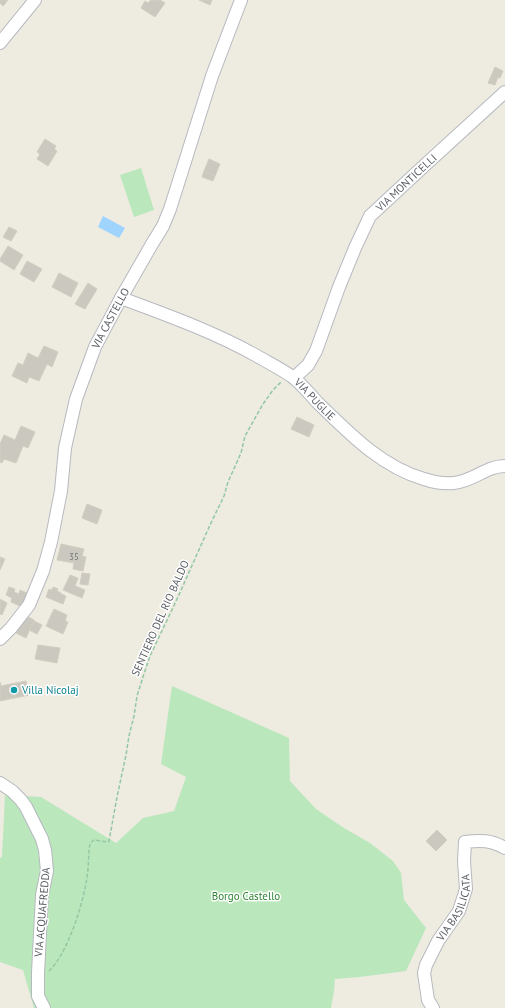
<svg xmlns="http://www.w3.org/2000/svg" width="505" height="1008" font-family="'PT Sans',sans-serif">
	<rect width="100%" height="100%" fill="#eeebe1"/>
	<path fill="#bbe7bc" d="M 141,168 L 154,210 L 134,217 L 120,175 Z
		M 172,686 L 289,738 L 290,781 L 316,809 L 344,828 L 370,843 L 393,861 L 401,873 L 404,900 L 426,928 L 406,971 L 360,977 L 335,979 L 334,991 L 331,1008 L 34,1008 L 23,970 L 0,962 L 0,858 L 2,857 L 5,795 L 41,797 L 116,843 L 143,818 L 174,811 L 186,777 L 161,764 Z"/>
	<path fill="#9fd4ff" d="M 103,216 L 125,228 L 119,238 L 98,227 Z"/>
	<path fill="#cbc8c0" stroke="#d3cdbf" d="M 0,0 L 8,0 L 3,6 L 0,3 Z
		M 151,0 L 160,0 L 165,3 L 155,17 L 141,8 L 145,1 L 148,3 Z
		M 199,0 L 212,0 L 210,5 Z
		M 495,67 L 503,71 L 500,78 L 498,77 L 495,85 L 488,83 Z
		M 45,139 L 56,146 L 54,149 L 57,151 L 48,166 L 37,159 L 40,154 L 37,152 Z
		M 209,159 L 220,164 L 215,176 L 204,171 Z
		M 204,171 L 215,176 L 213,181 L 202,177 Z
		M 9,227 L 17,231 L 11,241 L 3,237 Z
		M 8,246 L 23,255 L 14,270 L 0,261 L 0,259 Z
		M 27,261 L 42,269 L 34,282 L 20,274 Z
		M 59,273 L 78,283 L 71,297 L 52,287 Z
		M 88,283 L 97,289 L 85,309 L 75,304 Z
		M 44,346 L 58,352 L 52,367 L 47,364 L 39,381 L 29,377 L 27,383 L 12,376 L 18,363 L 23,365 L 28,353 L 38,358 Z
		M 297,417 L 314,425 L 309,437 L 291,429 Z
		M 21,426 L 35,432 L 28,448 L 23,446 L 16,463 L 4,459 L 2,463 L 0,462 L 0,444 L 4,435 L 15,440 Z
		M 87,504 L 102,510 L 97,524 L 82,518 Z
		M 61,544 L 84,549 L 82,556 L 86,557 L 83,571 L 73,569 L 74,563 L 57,560 Z
		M 0,557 L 5,559 L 0,570 Z
		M 82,573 L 90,574 L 88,585 L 80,584 Z
		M 70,575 L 78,578 L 75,586 L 85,590 L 82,598 L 63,590 Z
		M 9,587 L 15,589 L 14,592 L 19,594 L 20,590 L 27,593 L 22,607 L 11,602 L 12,598 L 6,595 Z
		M 53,587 L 58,589 L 57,591 L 61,593 L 61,594 L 66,596 L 63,604 L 46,597 L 49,589 L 52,590 Z
		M 0,599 L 7,603 L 2,615 L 0,614 Z
		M 54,609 L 67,615 L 65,621 L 68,622 L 63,634 L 46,626 Z
		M 25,615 L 34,620 L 26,638 L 16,633 Z
		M 34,621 L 42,625 L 37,634 L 29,630 Z
		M 38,645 L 60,648 L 57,663 L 35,659 Z
		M 26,681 L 29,695 L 0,701 L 0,682 L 1,686 Z
		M 437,830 L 447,840 L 436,851 L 426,841 Z"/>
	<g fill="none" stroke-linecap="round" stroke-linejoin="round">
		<g stroke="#b6b9bf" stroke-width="14">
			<g id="minor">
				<path d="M 0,43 L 35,0"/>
				<path id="s1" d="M 121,298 C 167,315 214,332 257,356 C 269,363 283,370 294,378 C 302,385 310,394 317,402 C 348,432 381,467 424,479 C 433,482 444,484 454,483 C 467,482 478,474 490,469 C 495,467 500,466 505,466"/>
				<path id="s2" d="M 294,378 L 308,365 L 316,351 L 339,287 L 355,248 L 370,216 L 425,165 L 505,92"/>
				<path id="s3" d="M 0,639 L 11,628 L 29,605 L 43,571 L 51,542 L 61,491 L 65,448 L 76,399 L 95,347 L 121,298 L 152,244 L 163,226 L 170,209 L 212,76 L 241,0"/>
				<path d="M 0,783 L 12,791 L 21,800 L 26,807 L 42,839 L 45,850 L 47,871 L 42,895 L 38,973 L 38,996 L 44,1008"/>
				<path id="s4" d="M 433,1008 L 428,1000 L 424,973 L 426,965 L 438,941 L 459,911 L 466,889 L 464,861 L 465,842 C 481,840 491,840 505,848"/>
			</g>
		</g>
		<path stroke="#93c8a4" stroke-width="1.5" stroke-dasharray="4 2" stroke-linecap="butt" d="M 49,971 C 67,954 82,907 86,883 C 89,870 88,856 90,843 L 94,840 L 108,842 L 109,841 L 117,797 L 126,755 L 129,736 L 134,716 L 137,696 L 142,680 L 150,656 L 178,597 L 210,525 L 224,496 L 228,482 L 241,453 L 245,436 L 263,404 L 273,390 L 281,382"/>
		<use href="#minor" stroke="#fff" stroke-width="12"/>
	</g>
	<circle fill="#0f9aa8" stroke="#fff" stroke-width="1.5" cx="14" cy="690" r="4"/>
	<g text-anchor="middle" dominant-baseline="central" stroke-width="3" stroke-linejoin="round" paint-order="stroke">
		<g font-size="9" fill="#76787a">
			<text x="74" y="556">35</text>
		</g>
		<g font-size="11" fill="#595d63" stroke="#fff">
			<text stroke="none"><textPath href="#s2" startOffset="230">VIA MONTICELLI</textPath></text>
			<text stroke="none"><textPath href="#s3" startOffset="345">VIA CASTELLO</textPath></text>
			<text stroke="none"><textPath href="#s1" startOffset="221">VIA PUGLIE</textPath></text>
			<text transform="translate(160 618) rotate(-66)">SENTIERO DEL RIO BALDO</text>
			<text stroke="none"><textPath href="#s4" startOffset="110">VIA BASILICATA</textPath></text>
			<text transform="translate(42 912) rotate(-85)">VIA ACQUAFREDDA</text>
		</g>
		<g font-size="11" fill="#0d838f" stroke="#fff" text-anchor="start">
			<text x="22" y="690">Villa Nicolaj</text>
		</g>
		<g font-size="11" fill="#2e8534" stroke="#fff">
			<text x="246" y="896">Borgo Castello</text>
		</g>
	</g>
</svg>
